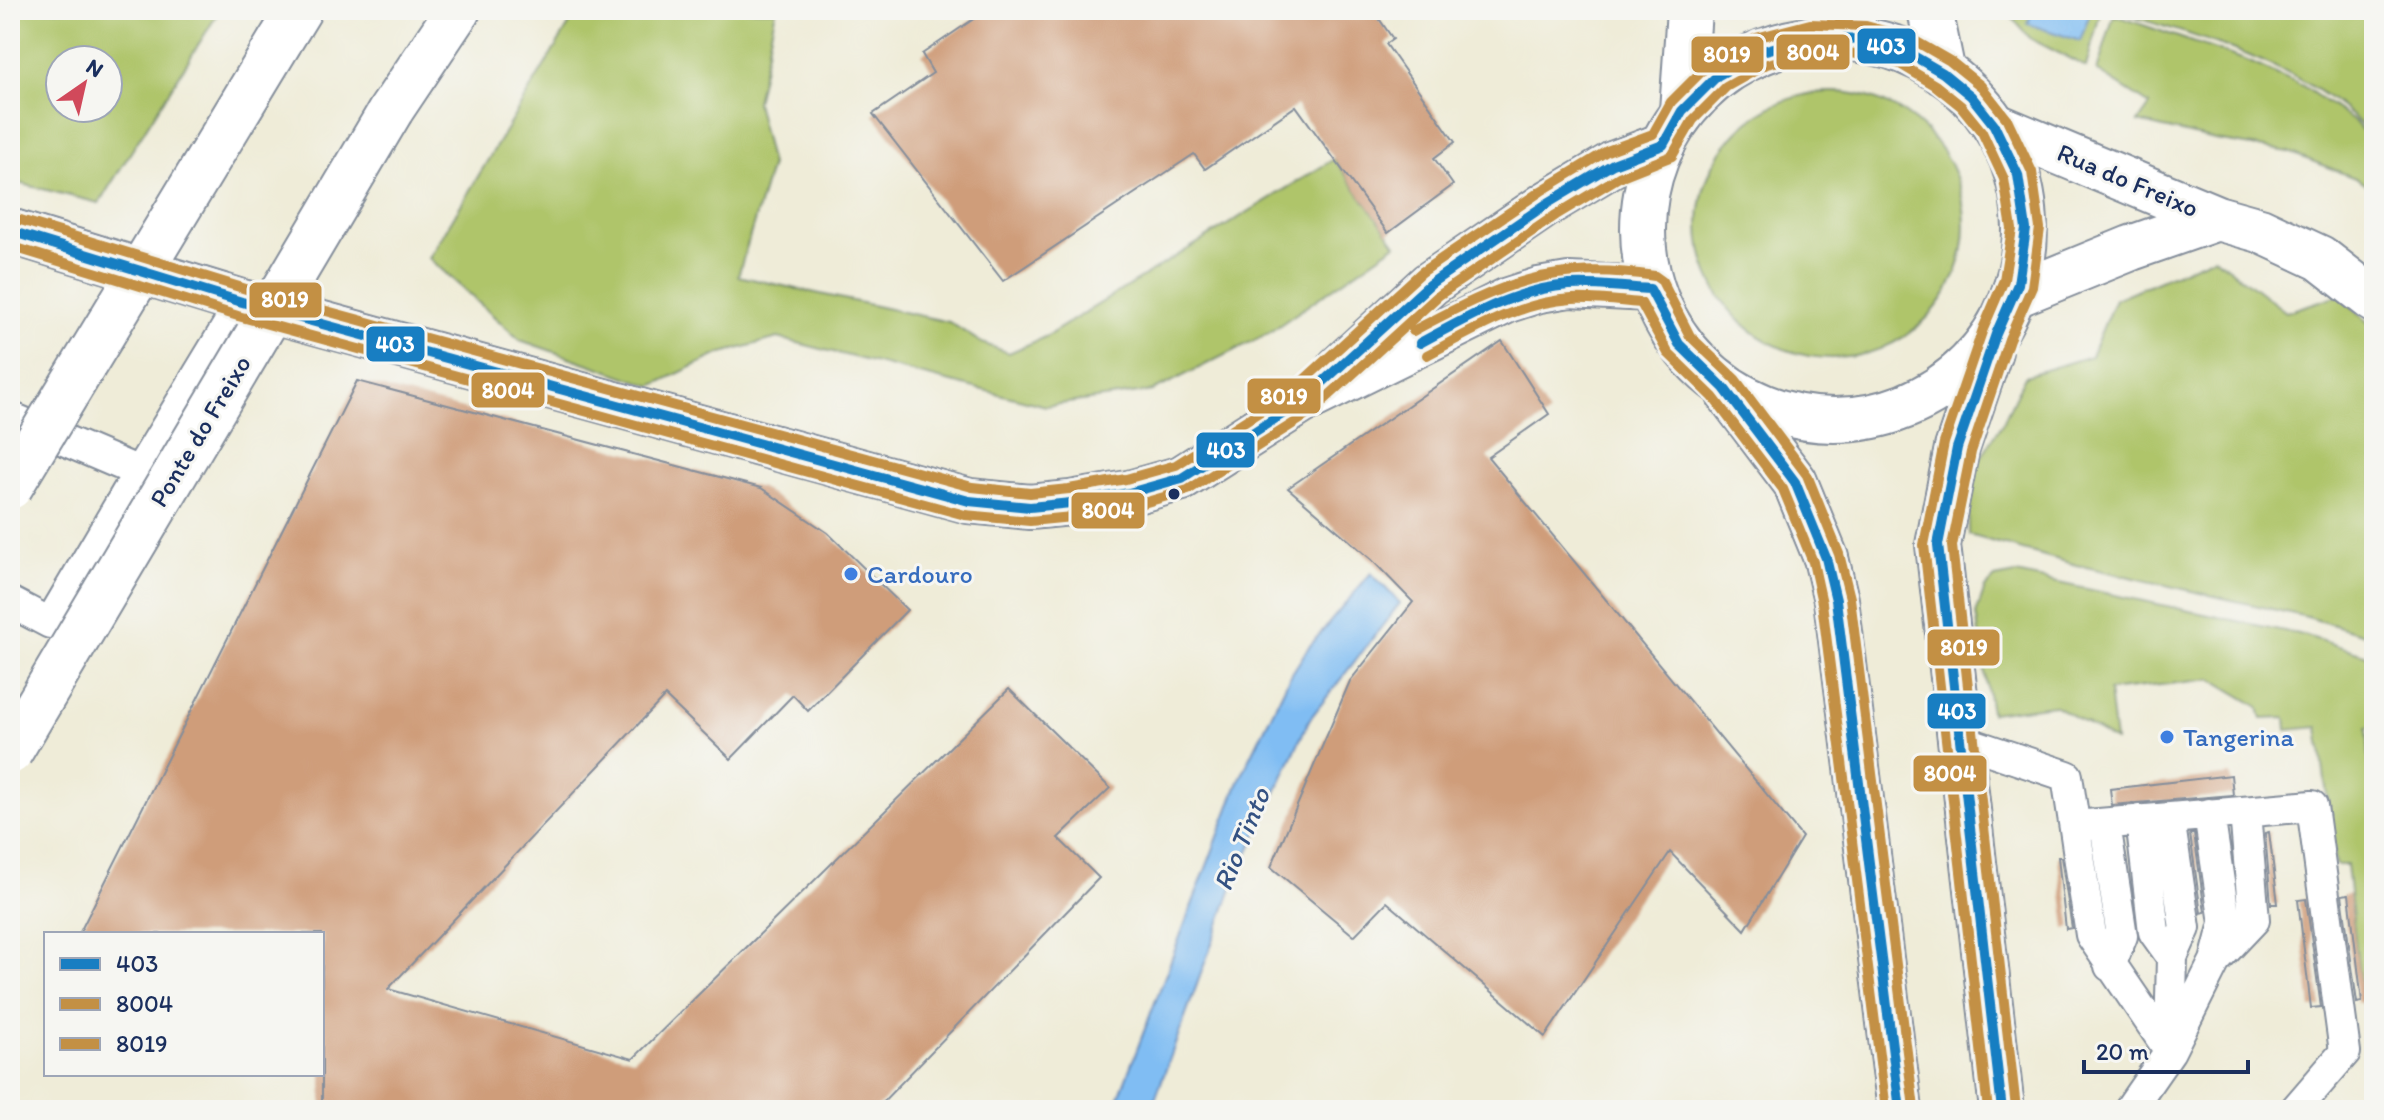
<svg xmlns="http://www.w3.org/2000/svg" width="2384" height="1120" font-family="Itim,sans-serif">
	<rect width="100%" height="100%" fill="#f6f6f2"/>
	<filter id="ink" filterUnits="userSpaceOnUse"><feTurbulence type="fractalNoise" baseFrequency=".0125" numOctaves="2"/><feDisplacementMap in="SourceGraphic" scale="16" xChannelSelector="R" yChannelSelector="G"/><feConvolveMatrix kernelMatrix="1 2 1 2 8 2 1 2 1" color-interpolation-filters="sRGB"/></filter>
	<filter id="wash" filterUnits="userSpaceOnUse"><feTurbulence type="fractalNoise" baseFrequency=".006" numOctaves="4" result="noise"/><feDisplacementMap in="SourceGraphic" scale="32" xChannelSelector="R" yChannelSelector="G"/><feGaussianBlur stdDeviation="1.8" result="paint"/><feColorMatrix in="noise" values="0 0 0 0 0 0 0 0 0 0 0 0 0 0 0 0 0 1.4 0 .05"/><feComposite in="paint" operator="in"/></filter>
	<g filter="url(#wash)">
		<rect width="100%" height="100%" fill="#efecd8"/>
		<path fill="#afc56a" stroke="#657a64" stroke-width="2" fill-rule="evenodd" d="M 10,10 L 220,10 L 99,203 L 10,181 ZM 108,60 L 108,108 L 60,108 L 60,60 Z
			M 578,10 L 776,10 L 756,102 L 771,165 L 738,276 L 949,322 L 982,343 L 1009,353 L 1047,336 L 1334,159 L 1396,244 L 1267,334 L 1153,391 L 1046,406 L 778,338 L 719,354 L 652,386 L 520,340 L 429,258 Z
			M 2005,10 L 2101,10 L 2086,67 L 2031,39 Z
			M 2113,10 L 2374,10 L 2374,138 C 2310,64 2203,40 2113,10 Z
			M 2114,15 L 2245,60 L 2303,86 L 2355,122 L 2374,144 L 2374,189 L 2355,178 L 2289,152 L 2215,140 L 2138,122 L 2150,105 L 2097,71 Z
			M1699 225a133 133 0 1 1 266 0a133 133 0 1 1-266 0Z
			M 2214,257 L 2286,312 L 2339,295 L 2374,328 L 2374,637 L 2307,617 L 2077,565 L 1969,535 L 1968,478 L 2003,422 L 2025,376 L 2091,356 L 2115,299 Z
			M 2016,574 L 2303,635 L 2374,657 L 2374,727 L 2367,728 L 2374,836 L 2374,1019 L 2362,1002 L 2347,865 L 2336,865 L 2318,727 L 2287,730 L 2286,718 L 2262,719 L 2259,707 L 2212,679 L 2109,691 L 2115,741 L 2054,705 L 1991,713 L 1976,614 L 1985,588 L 1995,578 Z"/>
		<path fill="#80bdf3" stroke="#4e76a8" stroke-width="2" d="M 2032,10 L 2091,10 L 2080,41 L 2028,24 Z
			M 1371,573 L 1400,603 L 1309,720 L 1233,886 L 1151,1110 L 1114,1110 L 1240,779 L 1289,678 L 1308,648 Z"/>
		<g id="blocks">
			<path fill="#cf9d7a" d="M 987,10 L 1373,10 L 1393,39 L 1386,44 L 1455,142 L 1434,158 L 1453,185 L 1388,233 L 1296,106 L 1205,169 L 1194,154 L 1003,281 L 873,114 L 933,73 L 922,54 Z
				M 1502,341 L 1549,414 L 1488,457 L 1802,837 L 1745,930 L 1670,852 L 1545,1037 L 1387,902 L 1354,936 L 1271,867 L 1350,681 L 1413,602 L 1372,560 L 1288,488 Z
				M 357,381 L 761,488 L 828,533 L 907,610 L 808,711 L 793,695 L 731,759 L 665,696 L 388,989 L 633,1059 L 1009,689 L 1110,788 L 1058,838 L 1099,878 L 875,1110 L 322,1110 L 322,934 L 79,934 Z
				M 2231,775 L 2233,795 L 2112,805 L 2110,789 Z
				M 2269,832 L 2278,904 L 2271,904 L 2265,833 Z
				M 2190,834 L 2194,834 L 2205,912 L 2201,913 Z
				M 2058,857 L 2061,857 L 2072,928 L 2066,929 Z
				M 2349,894 L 2362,1002 L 2357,1003 L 2342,895 Z
				M 2306,899 L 2321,1007 L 2311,1008 L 2298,900 Z"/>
		</g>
	</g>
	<g filter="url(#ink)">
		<use href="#blocks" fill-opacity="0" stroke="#858e9b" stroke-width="2"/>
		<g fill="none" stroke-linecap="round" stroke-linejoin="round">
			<g stroke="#858e9b" stroke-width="34">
				<path id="service" d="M 10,417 L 139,472 L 242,302
					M 10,602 L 50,623 L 139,472
					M 1960,740 L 2067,776 L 2091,935 L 2170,1051
					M 2169,818 L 2185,928 L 2172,957 L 2170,1041
					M 2141,820 L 2154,932 L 2172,957
					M 2105,824 L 2122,936 L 2110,966
					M 2075,826 L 2312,806 L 2345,1052 L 2295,1110
					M 2217,959 L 2254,920 L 2245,812
					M 2129,1110 L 2170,1051 L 2215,961 L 2225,923 L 2209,814"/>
			</g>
			<g stroke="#858e9b" stroke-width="48">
				<path id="minor" d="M 1994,125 L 2217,218 L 2260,230 L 2320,258 L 2374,300
					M 2013,296 L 2131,248 L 2217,218"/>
			</g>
			<g stroke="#858e9b" stroke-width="48">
				<path id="secondary" d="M 10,231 L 242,302 L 969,501 L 1030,507 L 1071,503 L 1129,493 L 1182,478 L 1301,402 L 1508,300 L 1539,290 L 1569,285 L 1650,289
					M 1338,369 L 1430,284 L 1548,203 L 1613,164 L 1663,145"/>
			</g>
			<g stroke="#858e9b" stroke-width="48">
				<path id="primary" d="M 1930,10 L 1943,73
					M1643 229a191 191 0 1 1 382 0a191 191 0 1 1-382 0Z
					M 1990,351 L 1957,448 L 1938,545 L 2002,1110
					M 1728,393 L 1795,482 L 1826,558 L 1836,600 L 1900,1110"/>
			</g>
			<g stroke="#858e9b" stroke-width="48">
				<path id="motorway" d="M 1837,10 L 1864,40
					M 280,41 L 299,10
					M 391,110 L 458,10
					M 1682,111 L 1689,10"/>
			</g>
			<use href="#service" stroke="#fff" stroke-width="30"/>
			<use href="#minor" stroke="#fff" stroke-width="44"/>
			<use href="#secondary" stroke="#fff" stroke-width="44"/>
			<use href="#primary" stroke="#fff" stroke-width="44"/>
			<use href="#motorway" stroke="#fff" stroke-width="44"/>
			<g stroke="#858e9b" stroke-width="48" stroke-linecap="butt">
				<path id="motorway-bridge" d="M 10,487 L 280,41
					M 10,752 L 391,110"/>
			</g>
			<use href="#motorway-bridge" stroke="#fff" stroke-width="44"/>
			<g stroke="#f6f6f2" stroke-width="16">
				<path id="bus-1" d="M 10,231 L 242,302 L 969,501 L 1030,507 L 1071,503 L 1129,493 L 1182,478 L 1301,402 L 1430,284 L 1548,203 L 1613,164 L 1663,145 L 1682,111 L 1717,76 L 1762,51 L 1812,38 L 1864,40 L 1905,51 L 1943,73 L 1971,96 L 1994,125 L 2018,175 L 2026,229 L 2018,284 L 1996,334 L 1957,448 L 1938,545 L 2002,1110
					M 1420,343 C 1467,318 1515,289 1569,285 C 1596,283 1623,288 1650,289 L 1679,344 L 1724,388 L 1795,482 L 1826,558 L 1836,600 L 1900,1110"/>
			</g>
			<g stroke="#f6f6f2" stroke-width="16">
				<path id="bus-2" d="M 10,246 L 238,316 L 965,515 L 1030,521 L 1072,517 L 1133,506 L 1188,490 L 1310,413 L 1439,295 L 1556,215 L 1619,177 L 1672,156 L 1693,120 L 1726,87 L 1767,64 L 1814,52 L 1862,54 L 1900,64 L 1935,85 L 1961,106 L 1982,132 L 2004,179 L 2012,229 L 2004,280 L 1983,329 L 1944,443 L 1924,545 L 1988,1110
					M 1427,355 C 1472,331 1519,302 1572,299 C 1595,298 1618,301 1641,303 L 1668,353 L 1713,397 L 1783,489 L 1813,562 L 1822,603 L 1886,1110"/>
			</g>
			<g stroke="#f6f6f2" stroke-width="16">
				<path id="bus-3" d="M 14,218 L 246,289 L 972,487 L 1030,493 L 1069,489 L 1126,479 L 1176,465 L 1292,391 L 1422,272 L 1541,191 L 1607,151 L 1653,134 L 1671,102 L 1707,66 L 1756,38 L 1810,24 L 1866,26 L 1910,38 L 1950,61 L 1981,86 L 2007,119 L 2032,172 L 2040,228 L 2032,287 L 2009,339 L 1971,452 L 1952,546 L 2016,1108
					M 1413,331 C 1504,283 1550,261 1655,276 L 1662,281 L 1690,336 L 1735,379 L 1807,475 L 1839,554 L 1850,598 L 1914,1108"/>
			</g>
			<use href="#bus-1" stroke="#187ec2" stroke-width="10"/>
			<use href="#bus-2" stroke="#c39044" stroke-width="10"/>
			<use href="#bus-3" stroke="#c39044" stroke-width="10"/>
		</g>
	</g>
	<circle fill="#1b2f5e" stroke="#f6f6f2" stroke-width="3" cx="1174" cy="494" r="7"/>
	<g fill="#3f7fe0" stroke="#f6f6f2" stroke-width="3">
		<circle cx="851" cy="574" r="8"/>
		<circle cx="2167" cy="737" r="8"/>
	</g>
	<g text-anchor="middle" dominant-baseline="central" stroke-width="6" stroke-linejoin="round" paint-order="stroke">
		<g font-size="26" fill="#1b2f5e" stroke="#f6f6f2">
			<text transform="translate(2128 180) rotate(23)">Rua do Freixo</text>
			<text transform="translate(200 431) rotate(-59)">Ponte do Freixo</text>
		</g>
		<g font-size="26" fill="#366cbe" stroke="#f6f6f2" text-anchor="start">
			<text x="867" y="574">Cardouro</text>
			<text x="2183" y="737">Tangerina</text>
		</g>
		<g font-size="28" font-style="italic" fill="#345283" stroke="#f6f6f2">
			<text transform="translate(1241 839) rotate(-68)">Rio Tinto</text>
		</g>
	</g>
	<g stroke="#f6f6f2" stroke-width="3">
		<rect x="1856" y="27" width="61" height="38" rx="8" fill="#187ec2"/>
		<rect x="1775" y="33" width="76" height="38" rx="8" fill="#c39044"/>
		<rect x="1690" y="35" width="75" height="39" rx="8" fill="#c39044"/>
		<rect x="248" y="281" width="75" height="38" rx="8" fill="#c39044"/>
		<rect x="365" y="325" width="61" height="38" rx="8" fill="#187ec2"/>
		<rect x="470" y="371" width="76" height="38" rx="8" fill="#c39044"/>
		<rect x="1246" y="377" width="76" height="38" rx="8" fill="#c39044"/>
		<rect x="1195" y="431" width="61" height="38" rx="8" fill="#187ec2"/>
		<rect x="1070" y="491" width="76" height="39" rx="8" fill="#c39044"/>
		<rect x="1926" y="628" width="75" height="39" rx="8" fill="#c39044"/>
		<rect x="1926" y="692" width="61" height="38" rx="8" fill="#187ec2"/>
		<rect x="1912" y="754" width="76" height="39" rx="8" fill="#c39044"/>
	</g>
	<g font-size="22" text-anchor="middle" font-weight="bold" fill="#fff">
		<text x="1886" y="54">403</text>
		<text x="1813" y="60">8004</text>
		<text x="1727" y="62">8019</text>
		<text x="285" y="307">8019</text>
		<text x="395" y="352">403</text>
		<text x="508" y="398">8004</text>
		<text x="1284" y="404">8019</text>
		<text x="1226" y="458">403</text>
		<text x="1108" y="518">8004</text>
		<text x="1964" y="655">8019</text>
		<text x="1957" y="719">403</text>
		<text x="1950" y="781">8004</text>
	</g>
	<rect width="2384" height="1120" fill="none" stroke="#f6f6f2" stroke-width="40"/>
	<rect x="44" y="932" width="280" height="144" fill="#f6f6f2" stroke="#9ea6b7" stroke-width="2"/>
	<rect x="60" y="958" width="40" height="12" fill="#187ec2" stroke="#9ea6b7" stroke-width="2"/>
	<text x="116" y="972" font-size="24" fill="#1b2f5e">403</text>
	<rect x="60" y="998" width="40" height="12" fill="#c39044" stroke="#9ea6b7" stroke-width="2"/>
	<text x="116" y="1012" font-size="24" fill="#1b2f5e">8004</text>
	<rect x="60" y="1038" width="40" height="12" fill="#c39044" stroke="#9ea6b7" stroke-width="2"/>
	<text x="116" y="1052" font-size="24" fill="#1b2f5e">8019</text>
	<g transform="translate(84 84) rotate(34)"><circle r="38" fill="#f6f6f2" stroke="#9ea6b7" stroke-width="2"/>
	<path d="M0-6L14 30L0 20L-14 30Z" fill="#d1495b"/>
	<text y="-12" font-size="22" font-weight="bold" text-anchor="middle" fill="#1b2f5e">N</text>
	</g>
	<path d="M2084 1060v12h164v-12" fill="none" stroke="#1b2f5e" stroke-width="4"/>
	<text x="2096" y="1060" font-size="24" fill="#1b2f5e" stroke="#f6f6f2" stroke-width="6" paint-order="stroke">20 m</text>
</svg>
